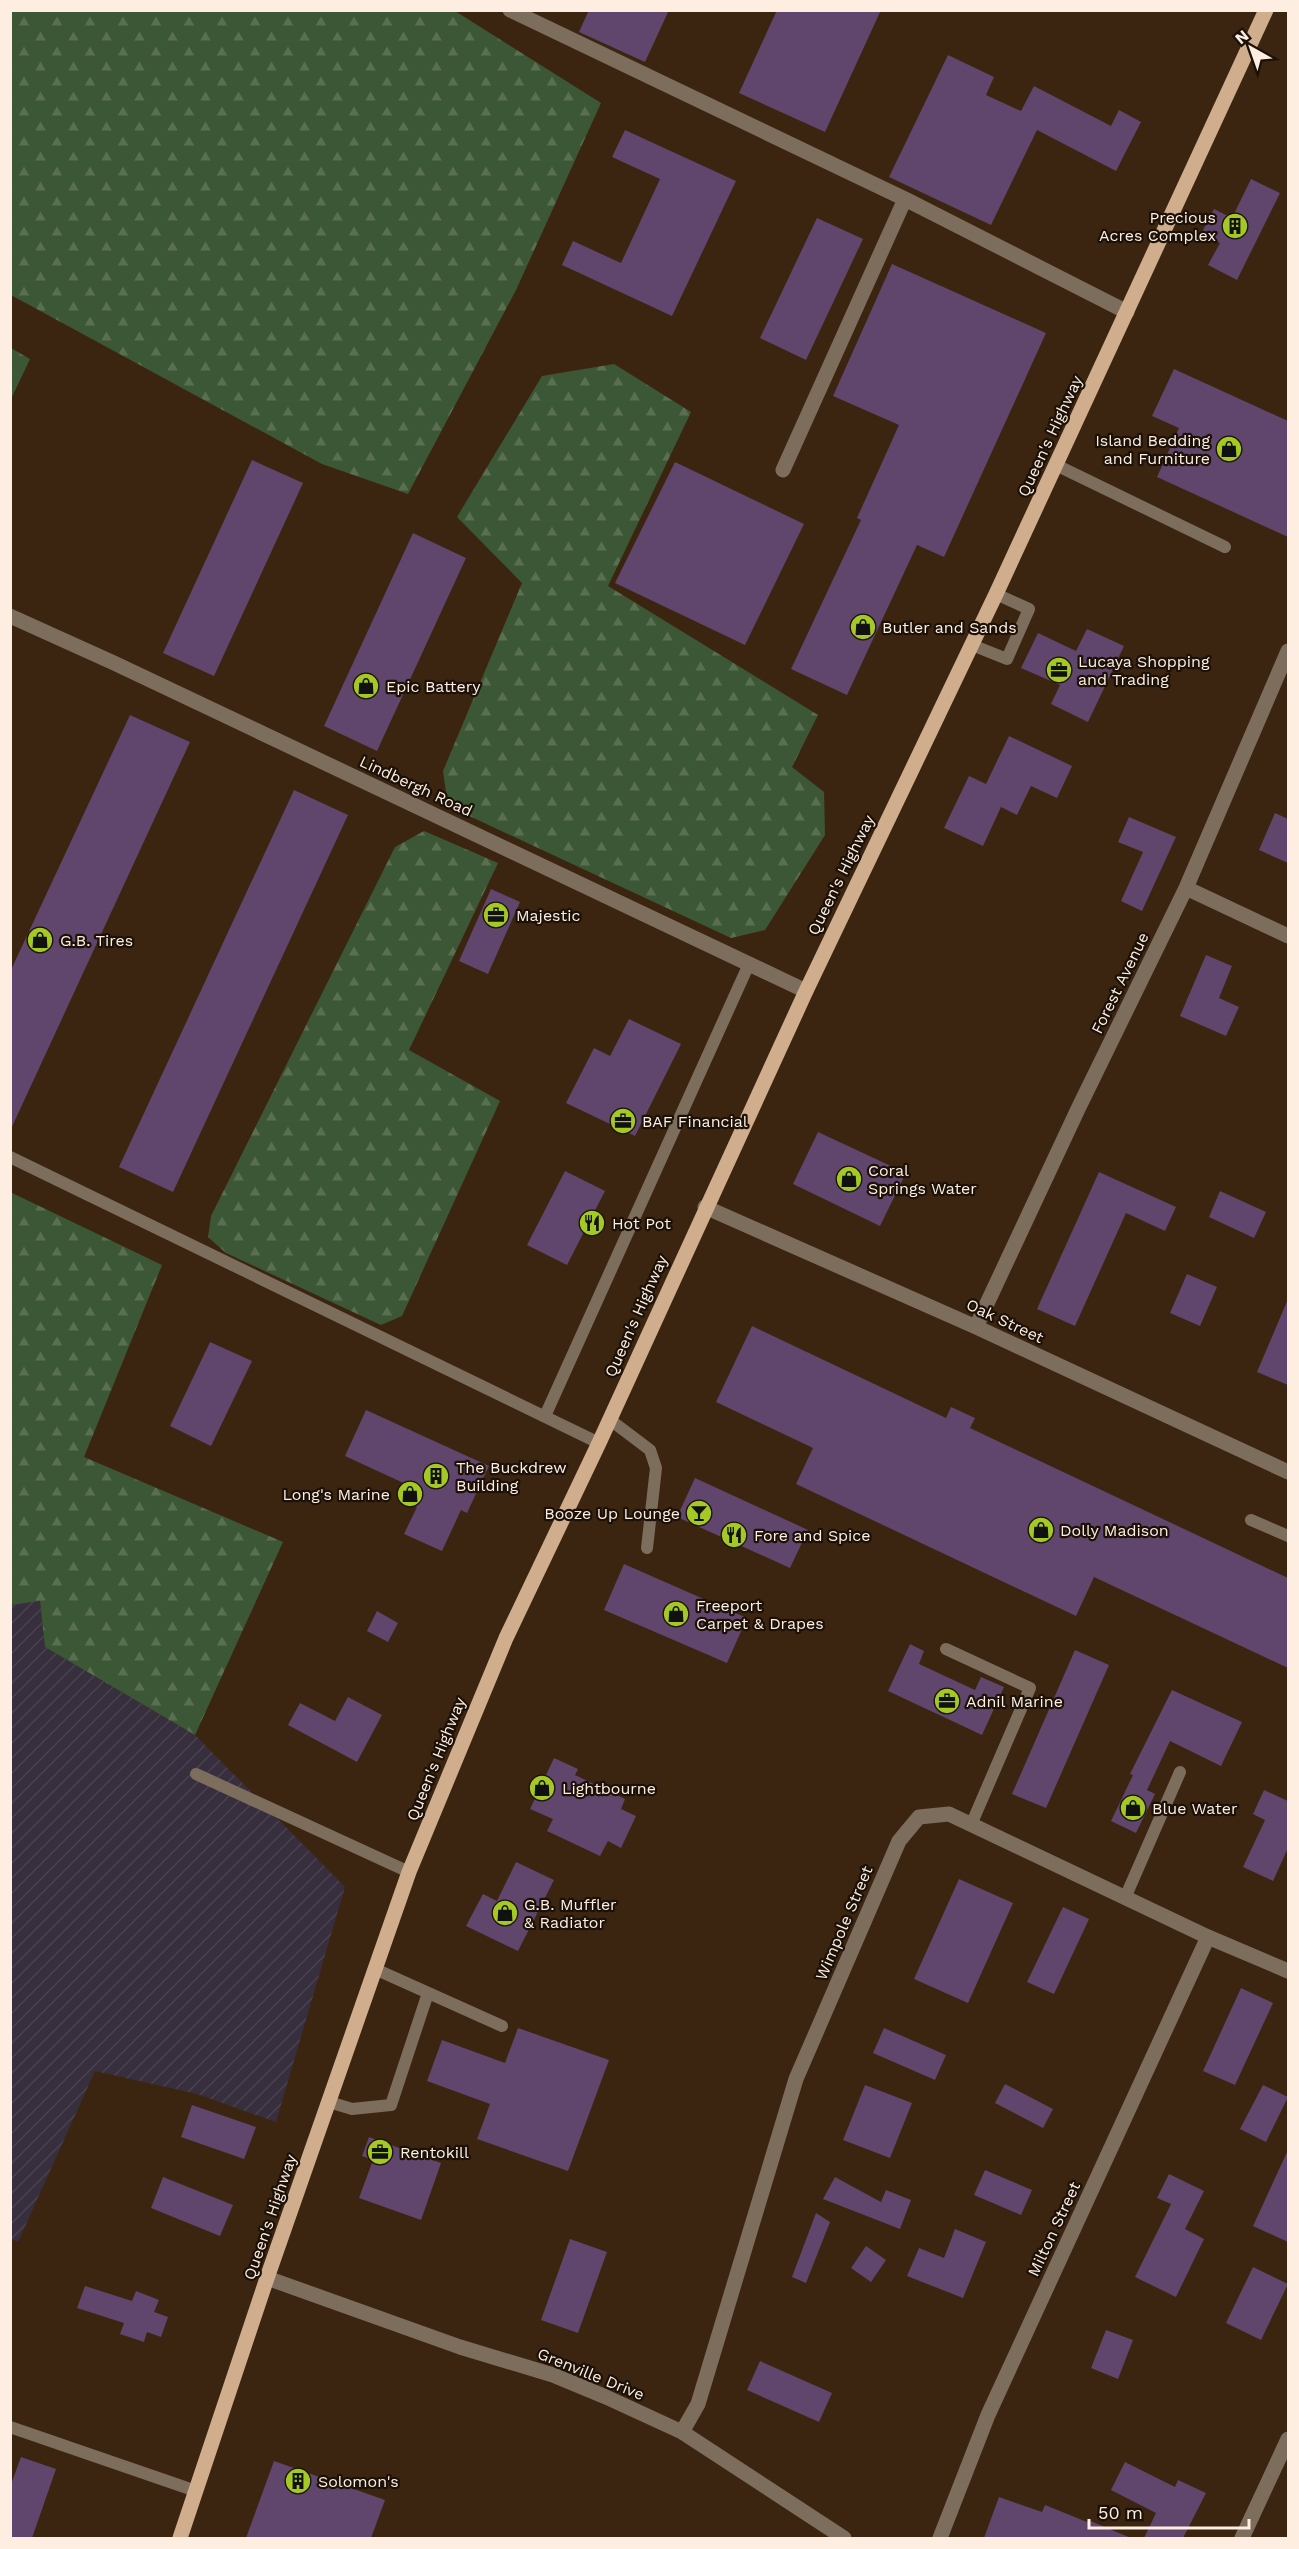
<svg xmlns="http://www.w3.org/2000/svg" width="1299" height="2549" font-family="'Work Sans',sans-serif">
	<defs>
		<pattern id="industrial-furrows" width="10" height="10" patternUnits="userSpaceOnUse" patternTransform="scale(1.5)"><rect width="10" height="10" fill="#372e3e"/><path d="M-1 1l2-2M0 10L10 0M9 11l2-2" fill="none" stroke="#4b4250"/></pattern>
		<pattern id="forest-firs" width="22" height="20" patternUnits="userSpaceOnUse" patternTransform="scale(1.5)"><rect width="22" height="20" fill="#3c5735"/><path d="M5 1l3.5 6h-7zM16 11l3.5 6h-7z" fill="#596f52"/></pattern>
	</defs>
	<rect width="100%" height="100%" fill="#3c2510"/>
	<path fill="url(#industrial-furrows)" d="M 40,1601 L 45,1647 L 195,1735 L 345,1887 L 276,2122 L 197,2094 L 95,2071 L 18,2242 L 11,2239 L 10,1605 Z"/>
	<path fill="url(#forest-firs)" d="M 10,11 L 455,11 L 601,103 L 516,290 L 408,494 L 322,464 L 11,295 Z
		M 11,348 L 30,359 L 11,399 Z
		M 614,364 L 691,412 L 608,586 L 818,715 L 792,767 L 824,792 L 825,835 L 765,930 L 731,938 L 448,806 L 443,771 L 522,583 L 457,517 L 542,376 Z
		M 424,831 L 498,863 L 409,1050 L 500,1101 L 402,1316 L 381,1325 L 226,1253 L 208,1237 L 211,1216 L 395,847 Z
		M 10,1192 L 162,1265 L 84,1457 L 283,1542 L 195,1735 L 45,1647 L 40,1601 L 11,1605 Z"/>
	<path fill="#60456c" d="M 589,10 L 669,10 L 645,62 L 579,32 Z
		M 777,10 L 881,10 L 825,132 L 739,93 Z
		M 948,55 L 994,77 L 986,95 L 1021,111 L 1034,86 L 1111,126 L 1119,110 L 1141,122 L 1116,171 L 1037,130 L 991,225 L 889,177 Z
		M 625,130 L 736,181 L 672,316 L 562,265 L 573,241 L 621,263 L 660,179 L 612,157 Z
		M 1251,179 L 1280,193 L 1237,280 L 1208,265 L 1220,243 L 1201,234 L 1214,209 L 1232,218 Z
		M 817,218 L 863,239 L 806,360 L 760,338 Z
		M 892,264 L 1046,333 L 944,557 L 917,545 L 847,695 L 791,669 L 861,520 L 857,518 L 899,425 L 833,396 Z
		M 1174,369 L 1288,421 L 1288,537 L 1157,477 L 1179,428 L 1152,416 Z
		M 252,460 L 303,483 L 214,676 L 163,653 Z
		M 675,462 L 804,524 L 745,645 L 615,583 Z
		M 413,533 L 466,558 L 377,751 L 324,726 Z
		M 1087,629 L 1124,646 L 1088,722 L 1051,704 L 1060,685 L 1021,668 L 1038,633 L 1076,651 Z
		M 130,715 L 190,742 L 10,1131 L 10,972 Z
		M 1009,736 L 1072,766 L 1057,798 L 1031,786 L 1017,815 L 1001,807 L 983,846 L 944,828 L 969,776 L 986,784 Z
		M 294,790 L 348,815 L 173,1192 L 119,1167 Z
		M 1275,813 L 1288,819 L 1288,863 L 1259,850 Z
		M 1129,817 L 1176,837 L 1142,911 L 1121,901 L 1143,852 L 1118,842 Z
		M 491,889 L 520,902 L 488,974 L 459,961 Z
		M 1206,955 L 1232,966 L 1219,998 L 1239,1007 L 1226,1036 L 1180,1016 Z
		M 629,1019 L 681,1044 L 635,1136 L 566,1103 L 594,1048 L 610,1056 Z
		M 818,1132 L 906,1173 L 880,1226 L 793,1184 Z
		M 565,1171 L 605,1191 L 567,1265 L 527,1245 Z
		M 1099,1172 L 1176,1207 L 1165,1231 L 1126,1213 L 1075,1326 L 1037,1309 Z
		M 1220,1191 L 1266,1212 L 1254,1238 L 1209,1217 Z
		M 1187,1274 L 1217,1287 L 1200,1326 L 1170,1313 Z
		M 1288,1299 L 1288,1385 L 1257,1372 Z
		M 752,1326 L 946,1418 L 951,1407 L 975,1418 L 970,1428 L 1288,1578 L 1288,1668 L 1094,1577 L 1076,1616 L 796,1484 L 813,1448 L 716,1402 Z
		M 210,1342 L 252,1361 L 211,1446 L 170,1426 Z
		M 366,1410 L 489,1466 L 467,1513 L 461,1510 L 442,1551 L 404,1534 L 417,1507 L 403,1501 L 410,1486 L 345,1456 Z
		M 695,1478 L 808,1530 L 790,1568 L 677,1517 Z
		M 624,1564 L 747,1618 L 727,1663 L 604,1610 Z
		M 377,1611 L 398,1623 L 388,1642 L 367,1631 Z
		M 910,1644 L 924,1651 L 919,1664 L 975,1690 L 981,1677 L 1004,1687 L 982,1735 L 888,1691 Z
		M 1075,1650 L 1109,1665 L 1046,1808 L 1012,1794 Z
		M 1172,1690 L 1242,1722 L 1221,1766 L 1170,1741 L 1147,1790 L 1155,1794 L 1136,1833 L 1111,1821 L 1133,1775 L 1130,1774 Z
		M 348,1697 L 382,1715 L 357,1762 L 288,1725 L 300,1703 L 335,1721 Z
		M 554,1758 L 578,1769 L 575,1775 L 625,1799 L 621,1809 L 636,1816 L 621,1848 L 608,1841 L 600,1856 L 547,1831 L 553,1819 L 530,1809 Z
		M 1264,1790 L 1288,1801 L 1288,1848 L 1273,1881 L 1243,1867 L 1265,1820 L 1253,1814 Z
		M 516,1862 L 554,1880 L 518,1951 L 466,1926 L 483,1894 L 497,1901 Z
		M 959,1879 L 1013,1903 L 968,2003 L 914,1979 Z
		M 1063,1907 L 1089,1919 L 1054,1994 L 1027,1982 Z
		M 1241,1988 L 1273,2003 L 1235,2085 L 1203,2071 Z
		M 518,2028 L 609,2060 L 568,2171 L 477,2139 L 490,2104 L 427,2081 L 442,2040 L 505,2063 Z
		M 884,2028 L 946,2055 L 935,2080 L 873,2053 Z
		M 1005,2084 L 1053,2109 L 1043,2128 L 995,2103 Z
		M 865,2085 L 912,2103 L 890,2158 L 843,2140 Z
		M 1263,2085 L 1288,2097 L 1266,2142 L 1240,2129 Z
		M 192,2105 L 256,2127 L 244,2159 L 181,2137 Z
		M 369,2137 L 441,2163 L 421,2220 L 359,2198 L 373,2160 L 362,2156 Z
		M 1288,2150 L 1288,2242 L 1253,2226 Z
		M 985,2170 L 1032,2190 L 1021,2215 L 974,2195 Z
		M 1169,2174 L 1204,2191 L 1185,2229 L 1204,2239 L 1176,2297 L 1135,2277 L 1171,2204 L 1157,2198 Z
		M 163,2177 L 233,2205 L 220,2236 L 151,2208 Z
		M 835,2177 L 881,2202 L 886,2190 L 911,2200 L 900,2229 L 823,2199 Z
		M 816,2213 L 830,2222 L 806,2283 L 792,2277 Z
		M 955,2229 L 986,2242 L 963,2298 L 907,2276 L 919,2248 L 944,2258 Z
		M 570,2239 L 607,2252 L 578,2333 L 541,2320 Z
		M 866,2246 L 886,2260 L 871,2282 L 851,2268 Z
		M 1253,2267 L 1288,2284 L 1261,2340 L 1226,2323 Z
		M 85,2286 L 132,2301 L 136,2291 L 159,2300 L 154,2312 L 168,2317 L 161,2337 L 147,2332 L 144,2342 L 120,2334 L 124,2323 L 77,2308 Z
		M 1106,2330 L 1133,2340 L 1118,2379 L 1091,2368 Z
		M 760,2361 L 832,2393 L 819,2422 L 747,2390 Z
		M 21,2457 L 56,2469 L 32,2538 L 10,2538 L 10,2487 Z
		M 274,2461 L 385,2500 L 371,2538 L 246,2538 Z
		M 1125,2462 L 1175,2487 L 1178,2480 L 1206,2493 L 1183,2538 L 1144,2538 L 1156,2513 L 1111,2490 Z
		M 999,2497 L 1042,2512 L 1045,2505 L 1087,2522 L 1088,2520 L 1131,2538 L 984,2538 Z"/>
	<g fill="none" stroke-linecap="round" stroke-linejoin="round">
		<path stroke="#7d6d5d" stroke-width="12" d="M 1056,465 L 1225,547
			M 972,645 L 1007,659 L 1029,609 L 996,594
			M 10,1157 L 599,1443
			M 545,1416 L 749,964
			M 609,1419 L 650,1450 L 656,1468 L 647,1548
			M 1251,1520 L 1288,1536
			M 946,1649 L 1030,1688 L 971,1825
			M 196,1774 L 409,1872
			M 1125,1898 L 1180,1772
			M 375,1969 L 502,2026
			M 329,2102 L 352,2109 L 391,2105 L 428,1993
			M 10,2427 L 196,2491"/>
		<path stroke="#7d6d5d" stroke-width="15" d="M 510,10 L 905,199 L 1127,312
			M 783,470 L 905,199
			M 10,616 L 114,663 L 806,991
			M 1186,888 L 1288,936
			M 705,1207 L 976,1327 L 1288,1472
			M 976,1327 L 1078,1109 L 1186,888 L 1288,651
			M 267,2278 L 460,2347 L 553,2375 L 606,2397 L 682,2432 L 844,2538
			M 682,2432 L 698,2404 L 796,2079 L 899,1841 L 919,1817 L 949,1814 L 1208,1937 L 1288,1971
			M 940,2538 L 988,2415 L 1208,1937
			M 1242,2538 L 1288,2439"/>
		<path stroke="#d0ae8d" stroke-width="15" d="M 180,2538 L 267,2278 L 409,1872 L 506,1638 L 599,1443 L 806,991 L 996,594 L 1266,10"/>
	</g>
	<defs>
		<g id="building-disc" transform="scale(1.35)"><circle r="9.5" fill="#a4c824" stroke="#1b1108"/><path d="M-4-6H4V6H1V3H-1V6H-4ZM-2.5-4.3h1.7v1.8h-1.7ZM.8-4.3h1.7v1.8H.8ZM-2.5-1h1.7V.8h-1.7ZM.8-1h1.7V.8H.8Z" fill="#111"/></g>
		<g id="shop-disc" transform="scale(1.35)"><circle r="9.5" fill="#a4c824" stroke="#1b1108"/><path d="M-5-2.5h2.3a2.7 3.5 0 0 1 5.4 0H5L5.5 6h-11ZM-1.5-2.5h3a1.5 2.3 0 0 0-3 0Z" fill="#111"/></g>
		<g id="office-disc" transform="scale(1.35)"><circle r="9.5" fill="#a4c824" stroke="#1b1108"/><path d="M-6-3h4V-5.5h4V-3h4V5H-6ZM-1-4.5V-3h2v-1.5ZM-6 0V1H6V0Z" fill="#111"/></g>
		<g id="restaurant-disc" transform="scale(1.35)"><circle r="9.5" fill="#a4c824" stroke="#1b1108"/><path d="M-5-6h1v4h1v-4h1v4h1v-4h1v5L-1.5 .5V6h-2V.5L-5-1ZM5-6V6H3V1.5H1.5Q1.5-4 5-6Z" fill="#111"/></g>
		<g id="bar-disc" transform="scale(1.35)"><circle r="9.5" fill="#a4c824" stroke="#1b1108"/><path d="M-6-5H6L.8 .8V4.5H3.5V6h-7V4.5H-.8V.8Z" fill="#111"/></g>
	</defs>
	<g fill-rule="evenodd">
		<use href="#building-disc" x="1235" y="226"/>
		<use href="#shop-disc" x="1229" y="449"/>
		<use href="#shop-disc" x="863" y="627"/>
		<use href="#office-disc" x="1059" y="670"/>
		<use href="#shop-disc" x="366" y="686"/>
		<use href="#office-disc" x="496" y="915"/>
		<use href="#shop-disc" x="40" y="940"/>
		<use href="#office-disc" x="623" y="1121"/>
		<use href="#shop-disc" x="849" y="1179"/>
		<use href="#restaurant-disc" x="592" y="1223"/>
		<use href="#building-disc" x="436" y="1476"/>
		<use href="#shop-disc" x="410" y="1494"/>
		<use href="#bar-disc" x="699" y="1513"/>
		<use href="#shop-disc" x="1041" y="1530"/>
		<use href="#restaurant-disc" x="734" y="1535"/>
		<use href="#shop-disc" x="676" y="1614"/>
		<use href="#office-disc" x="947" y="1701"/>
		<use href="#shop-disc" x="542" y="1788"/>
		<use href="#shop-disc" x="1133" y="1808"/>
		<use href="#shop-disc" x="505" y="1913"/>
		<use href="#office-disc" x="380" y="2152"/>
		<use href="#building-disc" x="298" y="2481"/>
	</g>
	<g text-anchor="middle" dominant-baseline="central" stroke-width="4.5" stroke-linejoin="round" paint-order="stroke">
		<g font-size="16" fill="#fdeee1" stroke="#1b1108" text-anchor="start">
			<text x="1216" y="217" text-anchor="end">Precious<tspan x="1216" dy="18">Acres Complex</tspan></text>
			<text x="1210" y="440" text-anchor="end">Island Bedding<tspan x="1210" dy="18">and Furniture</tspan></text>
			<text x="882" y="627">Butler and Sands</text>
			<text x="1078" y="661">Lucaya Shopping<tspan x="1078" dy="18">and Trading</tspan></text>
			<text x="386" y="686">Epic Battery</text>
			<text x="516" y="915">Majestic</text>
			<text x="60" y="940">G.B. Tires</text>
			<text x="642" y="1121">BAF Financial</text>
			<text x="868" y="1170">Coral<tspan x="868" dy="18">Springs Water</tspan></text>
			<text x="612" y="1223">Hot Pot</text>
			<text x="456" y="1467">The Buckdrew<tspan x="456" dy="18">Building</tspan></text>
			<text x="390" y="1494" text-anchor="end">Long's Marine</text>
			<text x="680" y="1513" text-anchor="end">Booze Up Lounge</text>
			<text x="1060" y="1530">Dolly Madison</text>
			<text x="754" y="1535">Fore and Spice</text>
			<text x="696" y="1605">Freeport<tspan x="696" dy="18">Carpet &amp; Drapes</tspan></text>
			<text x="966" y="1701">Adnil Marine</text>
			<text x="562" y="1788">Lightbourne</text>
			<text x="1152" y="1808">Blue Water</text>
			<text x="524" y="1904">G.B. Muffler<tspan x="524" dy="18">&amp; Radiator</tspan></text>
			<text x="400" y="2152">Rentokill</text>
			<text x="318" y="2481">Solomon's</text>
		</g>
		<g font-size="16" fill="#fdeee1" stroke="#1b1108">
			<text transform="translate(1050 436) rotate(-65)">Queen's Highway</text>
			<text transform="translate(416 786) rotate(25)">Lindbergh Road</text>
			<text transform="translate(841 875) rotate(-64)">Queen's Highway</text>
			<text transform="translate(1120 983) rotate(-64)">Forest Avenue</text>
			<text transform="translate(636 1316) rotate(-66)">Queen's Highway</text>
			<text transform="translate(1005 1321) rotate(25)">Oak Street</text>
			<text transform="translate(436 1759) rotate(-68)">Queen's Highway</text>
			<text transform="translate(844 1923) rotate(-67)">Wimpole Street</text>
			<text transform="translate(270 2217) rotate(-71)">Queen's Highway</text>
			<text transform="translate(1054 2229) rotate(-65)">Milton Street</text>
			<text transform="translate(591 2374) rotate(22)">Grenville Drive</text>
		</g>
	</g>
	<rect width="1299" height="2549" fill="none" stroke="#fdeee1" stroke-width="24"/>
	<g transform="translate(1251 48) rotate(320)" stroke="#1b1108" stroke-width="4.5" paint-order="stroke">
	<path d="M0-4.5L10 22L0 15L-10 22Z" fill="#fdeee1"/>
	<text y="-9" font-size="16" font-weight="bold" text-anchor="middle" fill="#fdeee1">N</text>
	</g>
	<path d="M1089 2519v9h160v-9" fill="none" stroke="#fdeee1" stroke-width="3"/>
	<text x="1098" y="2519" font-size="18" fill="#fdeee1" stroke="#1b1108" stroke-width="4.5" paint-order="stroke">50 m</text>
</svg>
